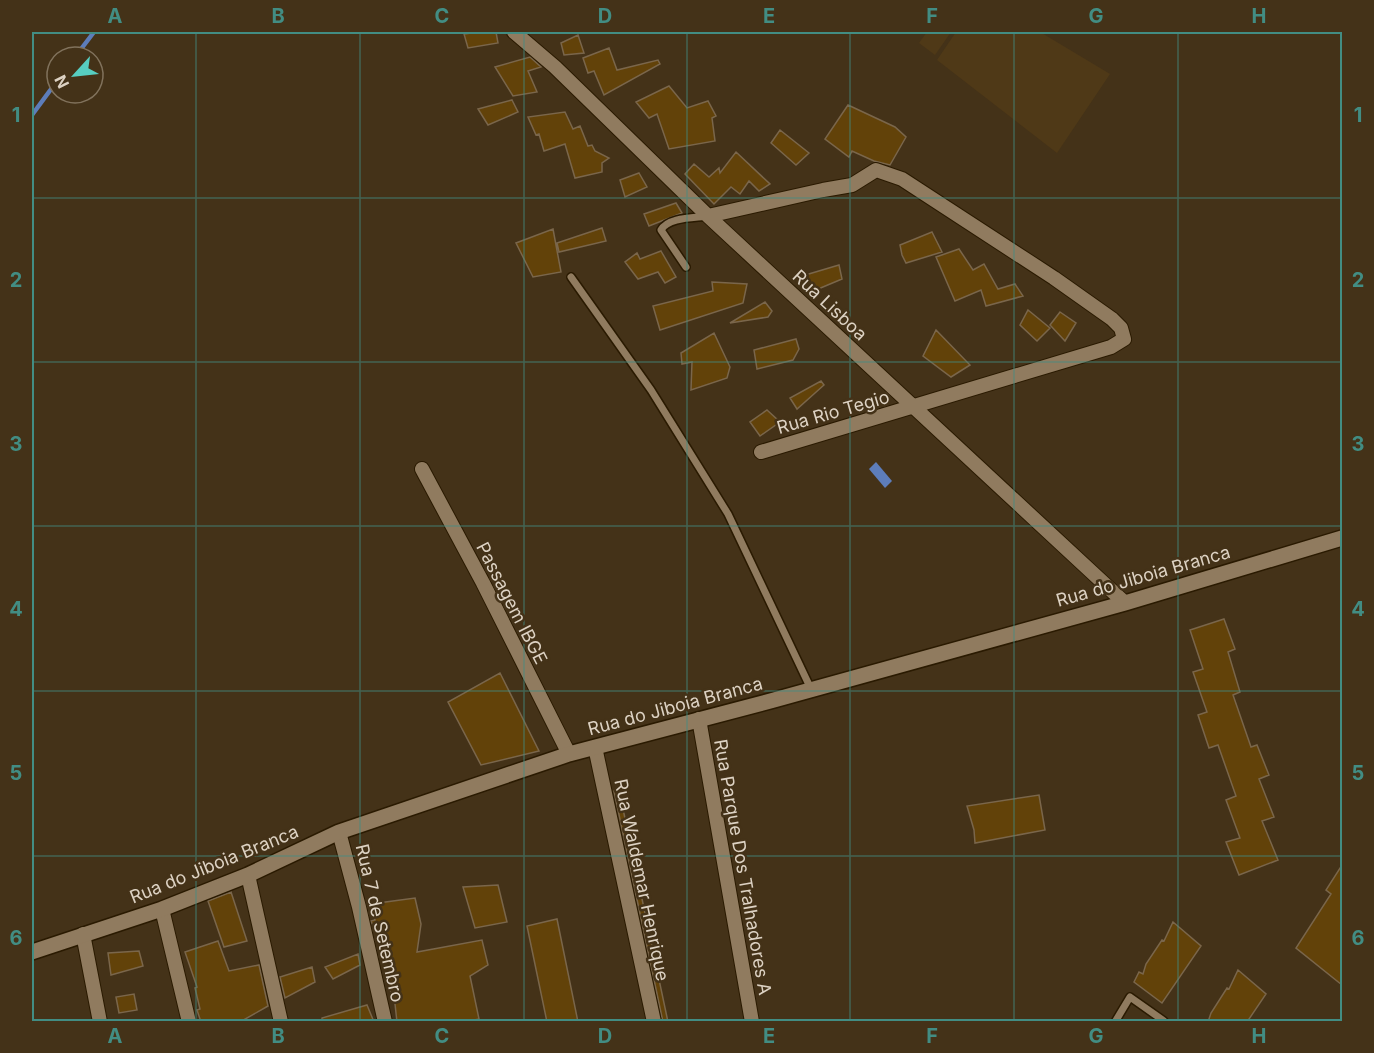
<svg xmlns="http://www.w3.org/2000/svg" width="1374" height="1053" font-family="Inter,sans-serif">
	<rect width="100%" height="100%" fill="#443218"/>
	<path fill="#4f3917" d="M 927,32 L 951,32 L 935,55 L 919,43 Z
		M 956,32 L 1040,32 L 1110,74 L 1057,153 L 937,60 Z"/>
	<path fill="#5d7dba" d="M 876,462 L 892,481 L 885,488 L 869,469 Z"/>
	<g fill="none" stroke-linecap="round" stroke-linejoin="round">
		<path stroke="#5d7dba" stroke-width="4.5" d="M 75,57 L 94,32
			M 32,115 L 57,81"/>
	</g>
	<path fill="#624209" stroke="#7a664b" stroke-width="1.5" d="M 479,32 L 496,32 L 498,43 L 468,48 L 464,34 Z
		M 578,35 L 584,53 L 564,55 L 561,43 Z
		M 609,48 L 617,70 L 658,60 L 660,64 L 604,95 L 594,71 L 588,73 L 583,58 Z
		M 530,57 L 541,67 L 528,71 L 537,92 L 513,96 L 495,67 Z
		M 669,86 L 687,108 L 708,101 L 716,116 L 712,118 L 715,141 L 669,149 L 657,114 L 649,118 L 636,102 Z
		M 512,100 L 518,112 L 488,125 L 478,109 Z
		M 848,105 L 895,127 L 906,137 L 890,165 L 874,161 L 852,151 L 849,157 L 825,139 Z
		M 565,112 L 573,129 L 580,126 L 588,146 L 592,145 L 595,151 L 609,158 L 602,163 L 602,172 L 575,178 L 565,144 L 544,151 L 539,134 L 536,135 L 528,117 Z
		M 780,130 L 809,153 L 796,165 L 771,143 Z
		M 736,152 L 770,184 L 759,191 L 749,181 L 740,194 L 731,187 L 714,204 L 685,174 L 694,164 L 709,177 L 719,168 L 720,173 Z
		M 639,173 L 647,187 L 625,197 L 620,180 Z
		M 676,203 L 682,213 L 649,226 L 644,214 Z
		M 602,228 L 606,241 L 559,252 L 557,243 Z
		M 553,229 L 561,272 L 533,277 L 516,243 Z
		M 932,232 L 942,252 L 906,263 L 902,255 L 900,245 Z
		M 959,249 L 973,270 L 984,264 L 998,289 L 1015,284 L 1023,296 L 986,306 L 981,290 L 955,301 L 936,257 Z
		M 661,251 L 676,277 L 665,283 L 658,272 L 638,279 L 625,262 L 637,253 L 640,259 Z
		M 839,265 L 842,279 L 811,292 L 802,276 Z
		M 712,282 L 747,284 L 743,303 L 660,330 L 653,306 L 713,291 Z
		M 765,302 L 772,311 L 768,317 L 730,323 Z
		M 1028,310 L 1050,328 L 1037,341 L 1020,325 Z
		M 1060,312 L 1076,323 L 1065,341 L 1050,325 Z
		M 936,330 L 970,365 L 951,377 L 923,356 Z
		M 714,333 L 730,367 L 727,378 L 691,390 L 692,362 L 682,364 L 681,353 Z
		M 796,339 L 799,349 L 793,360 L 757,369 L 754,350 Z
		M 821,381 L 824,385 L 797,409 L 790,398 Z
		M 767,410 L 780,422 L 760,436 L 750,422 Z
		M 1224,619 L 1235,649 L 1228,652 L 1240,692 L 1233,695 L 1251,747 L 1257,745 L 1269,775 L 1259,779 L 1274,817 L 1262,821 L 1278,860 L 1239,875 L 1226,842 L 1240,838 L 1226,800 L 1236,796 L 1218,745 L 1209,748 L 1198,715 L 1207,712 L 1193,672 L 1203,669 L 1190,630 Z
		M 500,673 L 539,751 L 481,765 L 448,702 Z
		M 619,790 L 668,1022 L 663,1022 L 614,791 Z
		M 1039,795 L 1045,830 L 975,843 L 974,830 L 967,806 Z
		M 1342,865 L 1342,985 L 1296,948 L 1331,894 L 1326,890 Z
		M 498,885 L 507,922 L 475,928 L 463,887 Z
		M 231,892 L 247,941 L 224,947 L 208,901 Z
		M 415,898 L 421,924 L 417,952 L 482,940 L 488,965 L 470,976 L 479,1019 L 465,1022 L 397,1022 L 395,1004 L 385,975 L 380,949 L 383,948 L 371,921 L 375,920 L 371,904 Z
		M 557,919 L 578,1022 L 547,1022 L 527,926 Z
		M 1173,922 L 1201,946 L 1162,1003 L 1134,982 L 1139,972 L 1143,974 L 1146,964 L 1162,940 L 1164,941 Z
		M 218,941 L 229,971 L 259,965 L 268,1006 L 240,1022 L 201,1022 L 197,1010 L 200,1009 L 195,988 L 197,987 L 185,952 Z
		M 139,951 L 143,966 L 111,975 L 108,953 Z
		M 358,954 L 360,965 L 333,979 L 325,967 Z
		M 312,967 L 315,982 L 285,998 L 280,977 Z
		M 1238,970 L 1266,994 L 1247,1022 L 1208,1022 L 1211,1013 L 1227,988 L 1229,989 Z
		M 134,994 L 137,1010 L 119,1013 L 116,997 Z
		M 367,1005 L 374,1022 L 322,1022 L 322,1018 Z"/>
	<g fill="none" stroke-linecap="round" stroke-linejoin="round">
		<g stroke="#2a1a01" stroke-width="10">
			<path id="lane" d="M 686,267 L 661,230 C 668,217 694,218 708,216
				M 571,277 L 651,390 L 728,514 L 811,689
				M 1115,1022 L 1130,997 L 1164,1021"/>
		</g>
		<g stroke="#2a1a01" stroke-width="16">
			<path id="street" d="M 514,32 L 555,67 L 708,216 L 1125,603
				M 708,216 L 823,190 L 852,185 L 876,170 L 902,179 L 1054,278 L 1112,319 L 1121,328 L 1124,339 L 1111,347 L 761,452
				M 422,469 L 483,583 L 569,754
				M 699,719 L 752,1022
				M 595,747 L 654,1022
				M 339,832 L 359,907 L 385,1022
				M 248,875 L 281,1022
				M 162,909 L 189,1022
				M 83,934 L 100,1022"/>
		</g>
		<g stroke="#2a1a01" stroke-width="18">
			<path id="secondary" d="M 32,952 L 162,909 L 248,875 L 339,832 L 569,754 L 774,700 L 1125,603 L 1342,538"/>
		</g>
		<use href="#lane" stroke="#907b5f" stroke-width="7"/>
		<use href="#street" stroke="#907b5f" stroke-width="14"/>
		<use href="#secondary" stroke="#907b5f" stroke-width="15"/>
	</g>
	<path fill="none" stroke="#428d83" stroke-width="1.5" stroke-opacity="0.55" d="M 196,32 L 196,1022M 360,32 L 360,1022M 524,32 L 524,1022M 687,32 L 687,1022M 850,32 L 850,1022M 1014,32 L 1014,1022M 1178,32 L 1178,1022M 32,198 L 1342,198M 32,362 L 1342,362M 32,526 L 1342,526M 32,691 L 1342,691M 32,856 L 1342,856"/>
	<g text-anchor="middle" dominant-baseline="central" stroke-width="5" stroke-linejoin="round" paint-order="stroke">
		<g font-size="18" fill="#ddd2c3" stroke="#443218">
			<text transform="translate(830 305) rotate(43)">Rua Lisboa</text>
			<text transform="translate(833 412) rotate(-16)">Rua Rio Tegio</text>
			<text transform="translate(1143 576) rotate(-16)">Rua do Jiboia Branca</text>
			<text transform="translate(512 603) rotate(63)">Passagem IBGE</text>
			<text transform="translate(675 706) rotate(-15)">Rua do Jiboia Branca</text>
			<text transform="translate(214 864) rotate(-22)">Rua do Jiboia Branca</text>
			<text transform="translate(743 867) rotate(80)">Rua Parque Dos Tralhadores A</text>
			<text transform="translate(642 880) rotate(78)">Rua Waldemar Henrique</text>
			<text transform="translate(380 923) rotate(77)">Rua 7 de Setembro</text>
		</g>
	</g>
	<rect width="1374" height="1053" fill="none" stroke="#443218" stroke-width="66"/>
	<g transform="translate(75 75) rotate(243)"><circle r="28" fill="#443218" stroke="#81725c" stroke-width="1.5"/>
	<path d="M0-4.5L10 22L0 15L-10 22Z" fill="#57cec1"/>
	<text y="-9" font-size="16" font-weight="bold" text-anchor="middle" fill="#ddd2c3">N</text>
	</g>
	<rect x="33" y="33" width="1308" height="987" fill="none" stroke="#428d83" stroke-width="2"/>
	<g font-size="20" text-anchor="middle" font-weight="bold" fill="#428d83">
		<text x="115" y="23">A</text>
		<text x="278" y="23">B</text>
		<text x="442" y="23">C</text>
		<text x="605" y="23">D</text>
		<text x="769" y="23">E</text>
		<text x="932" y="23">F</text>
		<text x="1096" y="23">G</text>
		<text x="1259" y="23">H</text>
		<text x="16" y="122">1</text>
		<text x="1358" y="122">1</text>
		<text x="16" y="287">2</text>
		<text x="1358" y="287">2</text>
		<text x="16" y="451">3</text>
		<text x="1358" y="451">3</text>
		<text x="16" y="616">4</text>
		<text x="1358" y="616">4</text>
		<text x="16" y="780">5</text>
		<text x="1358" y="780">5</text>
		<text x="16" y="945">6</text>
		<text x="1358" y="945">6</text>
		<text x="115" y="1043">A</text>
		<text x="278" y="1043">B</text>
		<text x="442" y="1043">C</text>
		<text x="605" y="1043">D</text>
		<text x="769" y="1043">E</text>
		<text x="932" y="1043">F</text>
		<text x="1096" y="1043">G</text>
		<text x="1259" y="1043">H</text>
	</g>
</svg>
